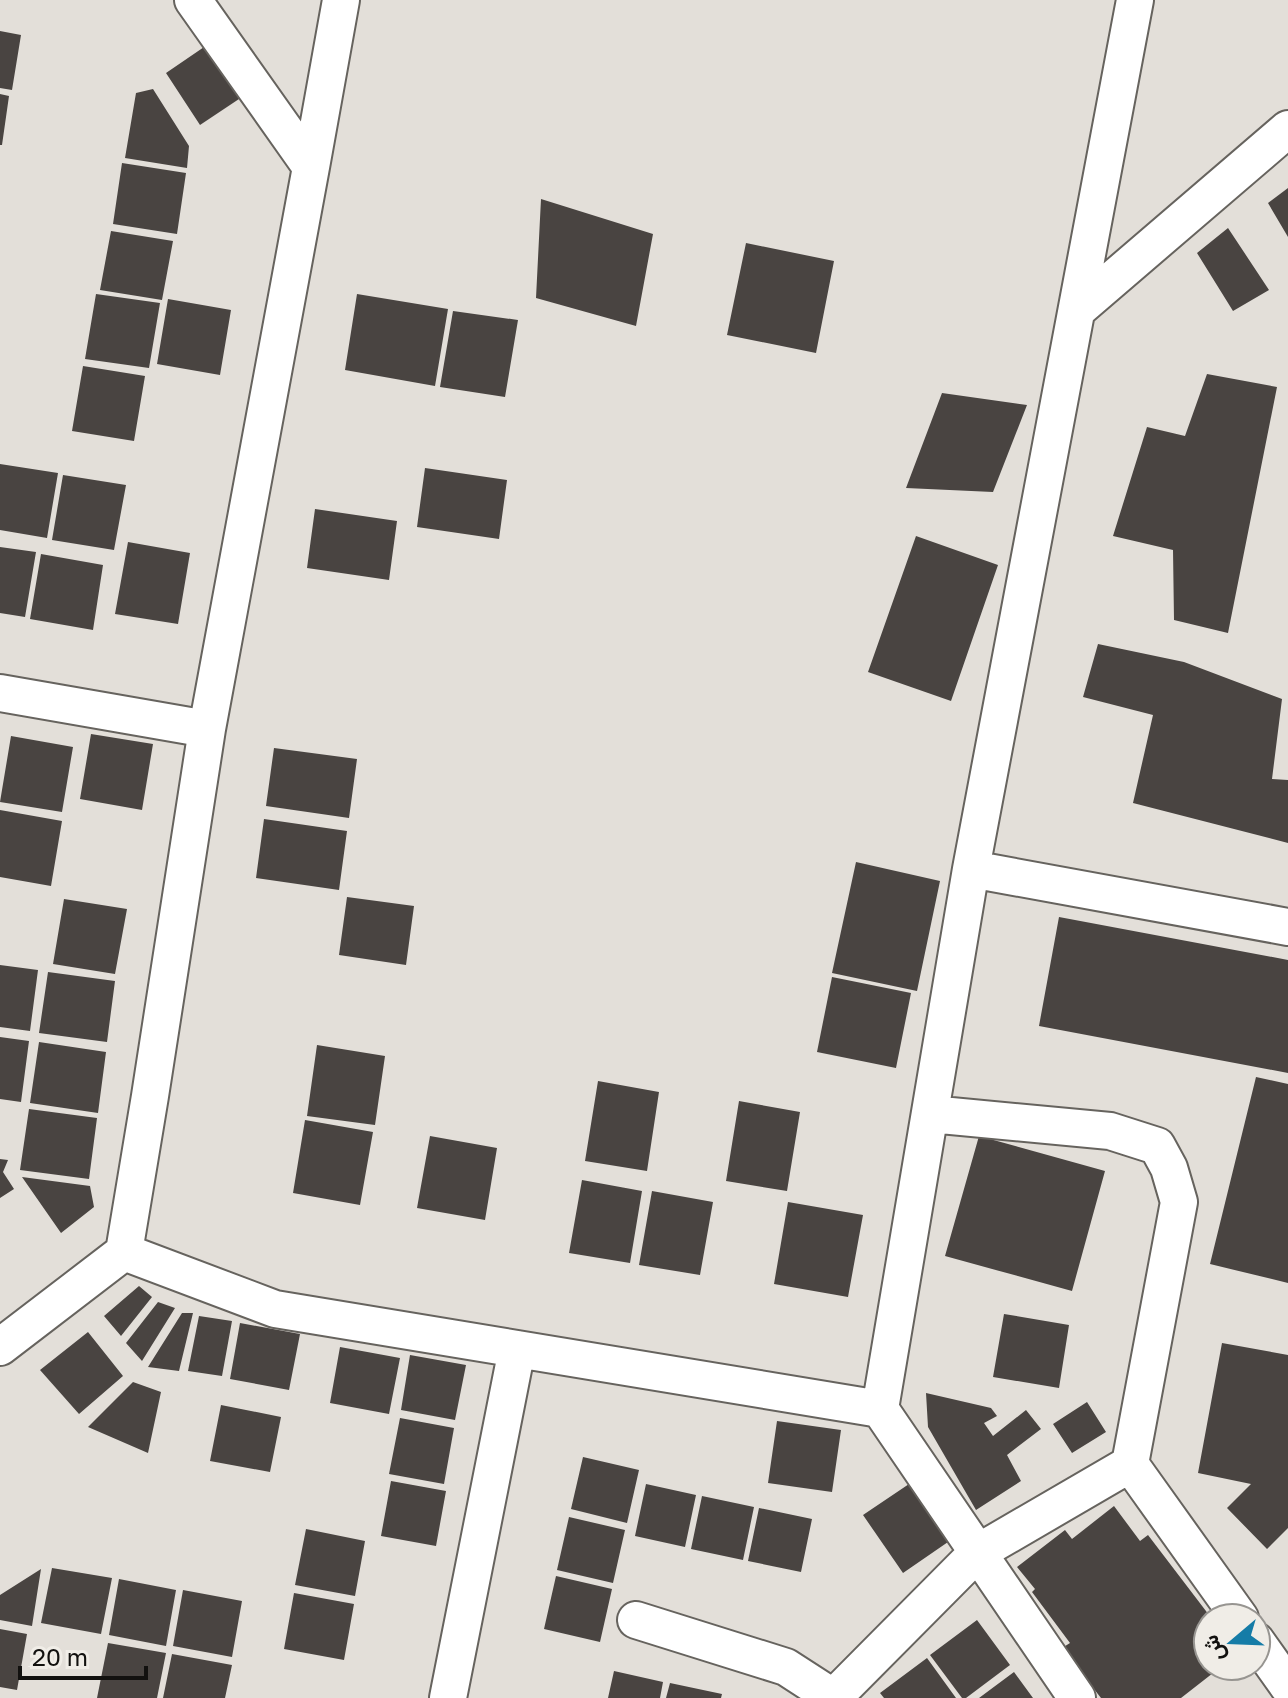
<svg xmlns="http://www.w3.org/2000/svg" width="1288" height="1698" font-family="'Golos Text',Vazirmatn,sans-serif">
	<rect width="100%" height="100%" fill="#e3dfd9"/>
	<path fill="#494441" d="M 0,31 L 21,35 L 12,90 L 0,88 Z
		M 207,45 L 242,97 L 200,125 L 166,73 Z
		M 153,89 L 189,146 L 187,168 L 125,158 L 136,93 Z
		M 0,94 L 9,96 L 2,145 L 0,145 Z
		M 122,163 L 186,173 L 177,234 L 113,224 Z
		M 1288,188 L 1288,237 L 1268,203 Z
		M 541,199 L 653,234 L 636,326 L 536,298 Z
		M 1228,228 L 1269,290 L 1233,311 L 1197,253 Z
		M 111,231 L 173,241 L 162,300 L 100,290 Z
		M 746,243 L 834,261 L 816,353 L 727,335 Z
		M 96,294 L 160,303 L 149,368 L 85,359 Z
		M 357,294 L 448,309 L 435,386 L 345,370 Z
		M 168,299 L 231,310 L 220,375 L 157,364 Z
		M 453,311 L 518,320 L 505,397 L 440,387 Z
		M 83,366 L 145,376 L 134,441 L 72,431 Z
		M 1207,374 L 1277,387 L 1228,633 L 1174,620 L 1173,550 L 1113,536 L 1147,427 L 1185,436 Z
		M 942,393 L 1027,405 L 993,492 L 906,488 Z
		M 0,464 L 58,473 L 47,538 L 0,530 Z
		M 425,468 L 507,480 L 499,539 L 417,527 Z
		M 63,475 L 126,485 L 114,550 L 52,540 Z
		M 315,509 L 397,521 L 389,580 L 307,568 Z
		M 916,536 L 998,565 L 951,701 L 868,672 Z
		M 128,542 L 190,553 L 178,624 L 115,614 Z
		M 0,547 L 36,552 L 25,617 L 0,613 Z
		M 41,554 L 103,565 L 93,630 L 30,619 Z
		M 1098,644 L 1184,662 L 1282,699 L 1272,779 L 1288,780 L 1288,843 L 1133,803 L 1153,715 L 1083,697 Z
		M 91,734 L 153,744 L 142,810 L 80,799 Z
		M 11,736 L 73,747 L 62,812 L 0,802 Z
		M 274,748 L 357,759 L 349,818 L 266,806 Z
		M 0,810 L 62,821 L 51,886 L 0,877 Z
		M 264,819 L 347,831 L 339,890 L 256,878 Z
		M 856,862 L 940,881 L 917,991 L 832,973 Z
		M 347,897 L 414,906 L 406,965 L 339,955 Z
		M 64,899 L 127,909 L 115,974 L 53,964 Z
		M 1059,917 L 1288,960 L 1288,1073 L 1039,1026 Z
		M 0,965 L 38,970 L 30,1031 L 0,1027 Z
		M 48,972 L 115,981 L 107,1042 L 39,1033 Z
		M 832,977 L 911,993 L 896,1068 L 817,1052 Z
		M 0,1037 L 29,1041 L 21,1102 L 0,1099 Z
		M 39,1042 L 106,1052 L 98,1113 L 30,1103 Z
		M 317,1045 L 385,1056 L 375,1125 L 307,1116 Z
		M 1256,1077 L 1288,1084 L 1288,1283 L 1210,1264 Z
		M 598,1081 L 659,1092 L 647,1171 L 585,1161 Z
		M 739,1101 L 800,1112 L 787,1191 L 726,1181 Z
		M 29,1109 L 97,1118 L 89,1179 L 20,1170 Z
		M 305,1120 L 373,1132 L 360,1205 L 293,1193 Z
		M 430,1136 L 497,1148 L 485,1220 L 417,1208 Z
		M 979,1136 L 1105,1171 L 1072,1291 L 945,1256 Z
		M 0,1159 L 8,1160 L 3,1172 L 14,1189 L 0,1198 Z
		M 22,1177 L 90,1186 L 94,1207 L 61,1233 Z
		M 582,1180 L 642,1191 L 630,1263 L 569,1253 Z
		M 652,1191 L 713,1202 L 700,1275 L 639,1265 Z
		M 788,1202 L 863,1215 L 848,1297 L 774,1284 Z
		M 139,1286 L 152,1297 L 121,1336 L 104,1316 Z
		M 158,1302 L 175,1308 L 142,1361 L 126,1343 Z
		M 182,1313 L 193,1313 L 179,1371 L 148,1367 Z
		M 1004,1314 L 1069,1325 L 1059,1388 L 993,1377 Z
		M 199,1316 L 232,1321 L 222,1376 L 188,1371 Z
		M 240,1323 L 300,1334 L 289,1390 L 230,1379 Z
		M 88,1332 L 123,1376 L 79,1414 L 40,1370 Z
		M 1222,1343 L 1288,1355 L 1288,1528 L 1267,1549 L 1227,1508 L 1251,1484 L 1198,1473 Z
		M 340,1347 L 400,1358 L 389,1414 L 330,1403 Z
		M 410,1355 L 466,1365 L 455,1420 L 401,1410 Z
		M 133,1382 L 161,1392 L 148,1453 L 88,1427 Z
		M 926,1393 L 991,1408 L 997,1416 L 984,1423 L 993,1436 L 1026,1410 L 1041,1429 L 1007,1455 L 1021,1481 L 976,1510 L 928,1427 Z
		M 1087,1402 L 1106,1432 L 1072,1453 L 1053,1424 Z
		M 221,1405 L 281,1417 L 270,1472 L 210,1461 Z
		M 400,1418 L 454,1428 L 444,1484 L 389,1474 Z
		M 777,1421 L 841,1430 L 832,1492 L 768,1483 Z
		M 583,1457 L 639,1470 L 627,1523 L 571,1509 Z
		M 391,1481 L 446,1491 L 436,1546 L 381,1536 Z
		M 646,1484 L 696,1495 L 685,1547 L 635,1536 Z
		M 909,1484 L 948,1542 L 903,1573 L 863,1515 Z
		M 702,1496 L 754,1507 L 743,1560 L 691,1549 Z
		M 1114,1506 L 1140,1541 L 1148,1535 L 1209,1615 L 1201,1622 L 1208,1631 L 1208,1666 L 1222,1666 L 1181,1698 L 1101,1698 L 1062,1648 L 1070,1643 L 1032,1592 L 1035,1589 L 1017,1567 L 1065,1530 L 1072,1539 Z
		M 759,1508 L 812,1519 L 801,1572 L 748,1561 Z
		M 569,1517 L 625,1530 L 613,1583 L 557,1570 Z
		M 306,1529 L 365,1541 L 355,1596 L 295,1585 Z
		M 52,1568 L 112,1578 L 101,1634 L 41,1623 Z
		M 41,1569 L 32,1626 L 0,1620 L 0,1595 Z
		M 556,1576 L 612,1589 L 600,1642 L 544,1629 Z
		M 119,1579 L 176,1590 L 166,1646 L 109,1635 Z
		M 183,1590 L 242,1601 L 232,1657 L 173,1646 Z
		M 294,1593 L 354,1604 L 344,1660 L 284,1649 Z
		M 977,1620 L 1010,1665 L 966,1698 L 962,1698 L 930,1655 Z
		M 0,1629 L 27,1634 L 17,1690 L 0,1687 Z
		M 108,1643 L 166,1653 L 157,1698 L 97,1698 Z
		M 172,1654 L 232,1665 L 225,1698 L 163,1698 Z
		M 927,1658 L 956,1698 L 884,1698 L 880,1693 Z
		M 614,1671 L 663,1682 L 660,1698 L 608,1698 Z
		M 1014,1672 L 1033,1698 L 979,1698 Z
		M 670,1683 L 722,1694 L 721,1698 L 666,1698 Z"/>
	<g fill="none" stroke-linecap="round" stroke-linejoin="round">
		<g stroke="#66635e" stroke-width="40">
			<path id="street" d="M 193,0 L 311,167 L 341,0
				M 1077,310 L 1288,129
				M 0,693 L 207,729
				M 971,869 L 1288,927
				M 930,1114 L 1110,1131 L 1157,1146 L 1169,1168 L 1179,1202 L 1130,1464
				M 124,1252 L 275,1309 L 880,1409 L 1077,1698
				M 0,1347 L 124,1252 L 150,1096 L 207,729 L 311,167
				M 880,1409 L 971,869 L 1135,0
				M 636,1620 L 786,1667 L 834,1698
				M 1256,1641 L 1288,1686
				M 834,1697 L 977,1553 L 1130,1464 L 1240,1618
				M 448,1698 L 517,1349"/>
		</g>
		<use href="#street" stroke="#fff" stroke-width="36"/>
	</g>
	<g transform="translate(1232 1642) rotate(251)"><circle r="38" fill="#f0ede7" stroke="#979591" stroke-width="2"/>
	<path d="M0-6L14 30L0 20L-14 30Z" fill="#157ca7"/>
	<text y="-12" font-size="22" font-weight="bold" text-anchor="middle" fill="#12110f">ش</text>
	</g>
	<path d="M20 1666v12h126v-12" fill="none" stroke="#12110f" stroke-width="4"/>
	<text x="32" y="1666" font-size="24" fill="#12110f" stroke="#f0ede7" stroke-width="6" paint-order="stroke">20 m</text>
</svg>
